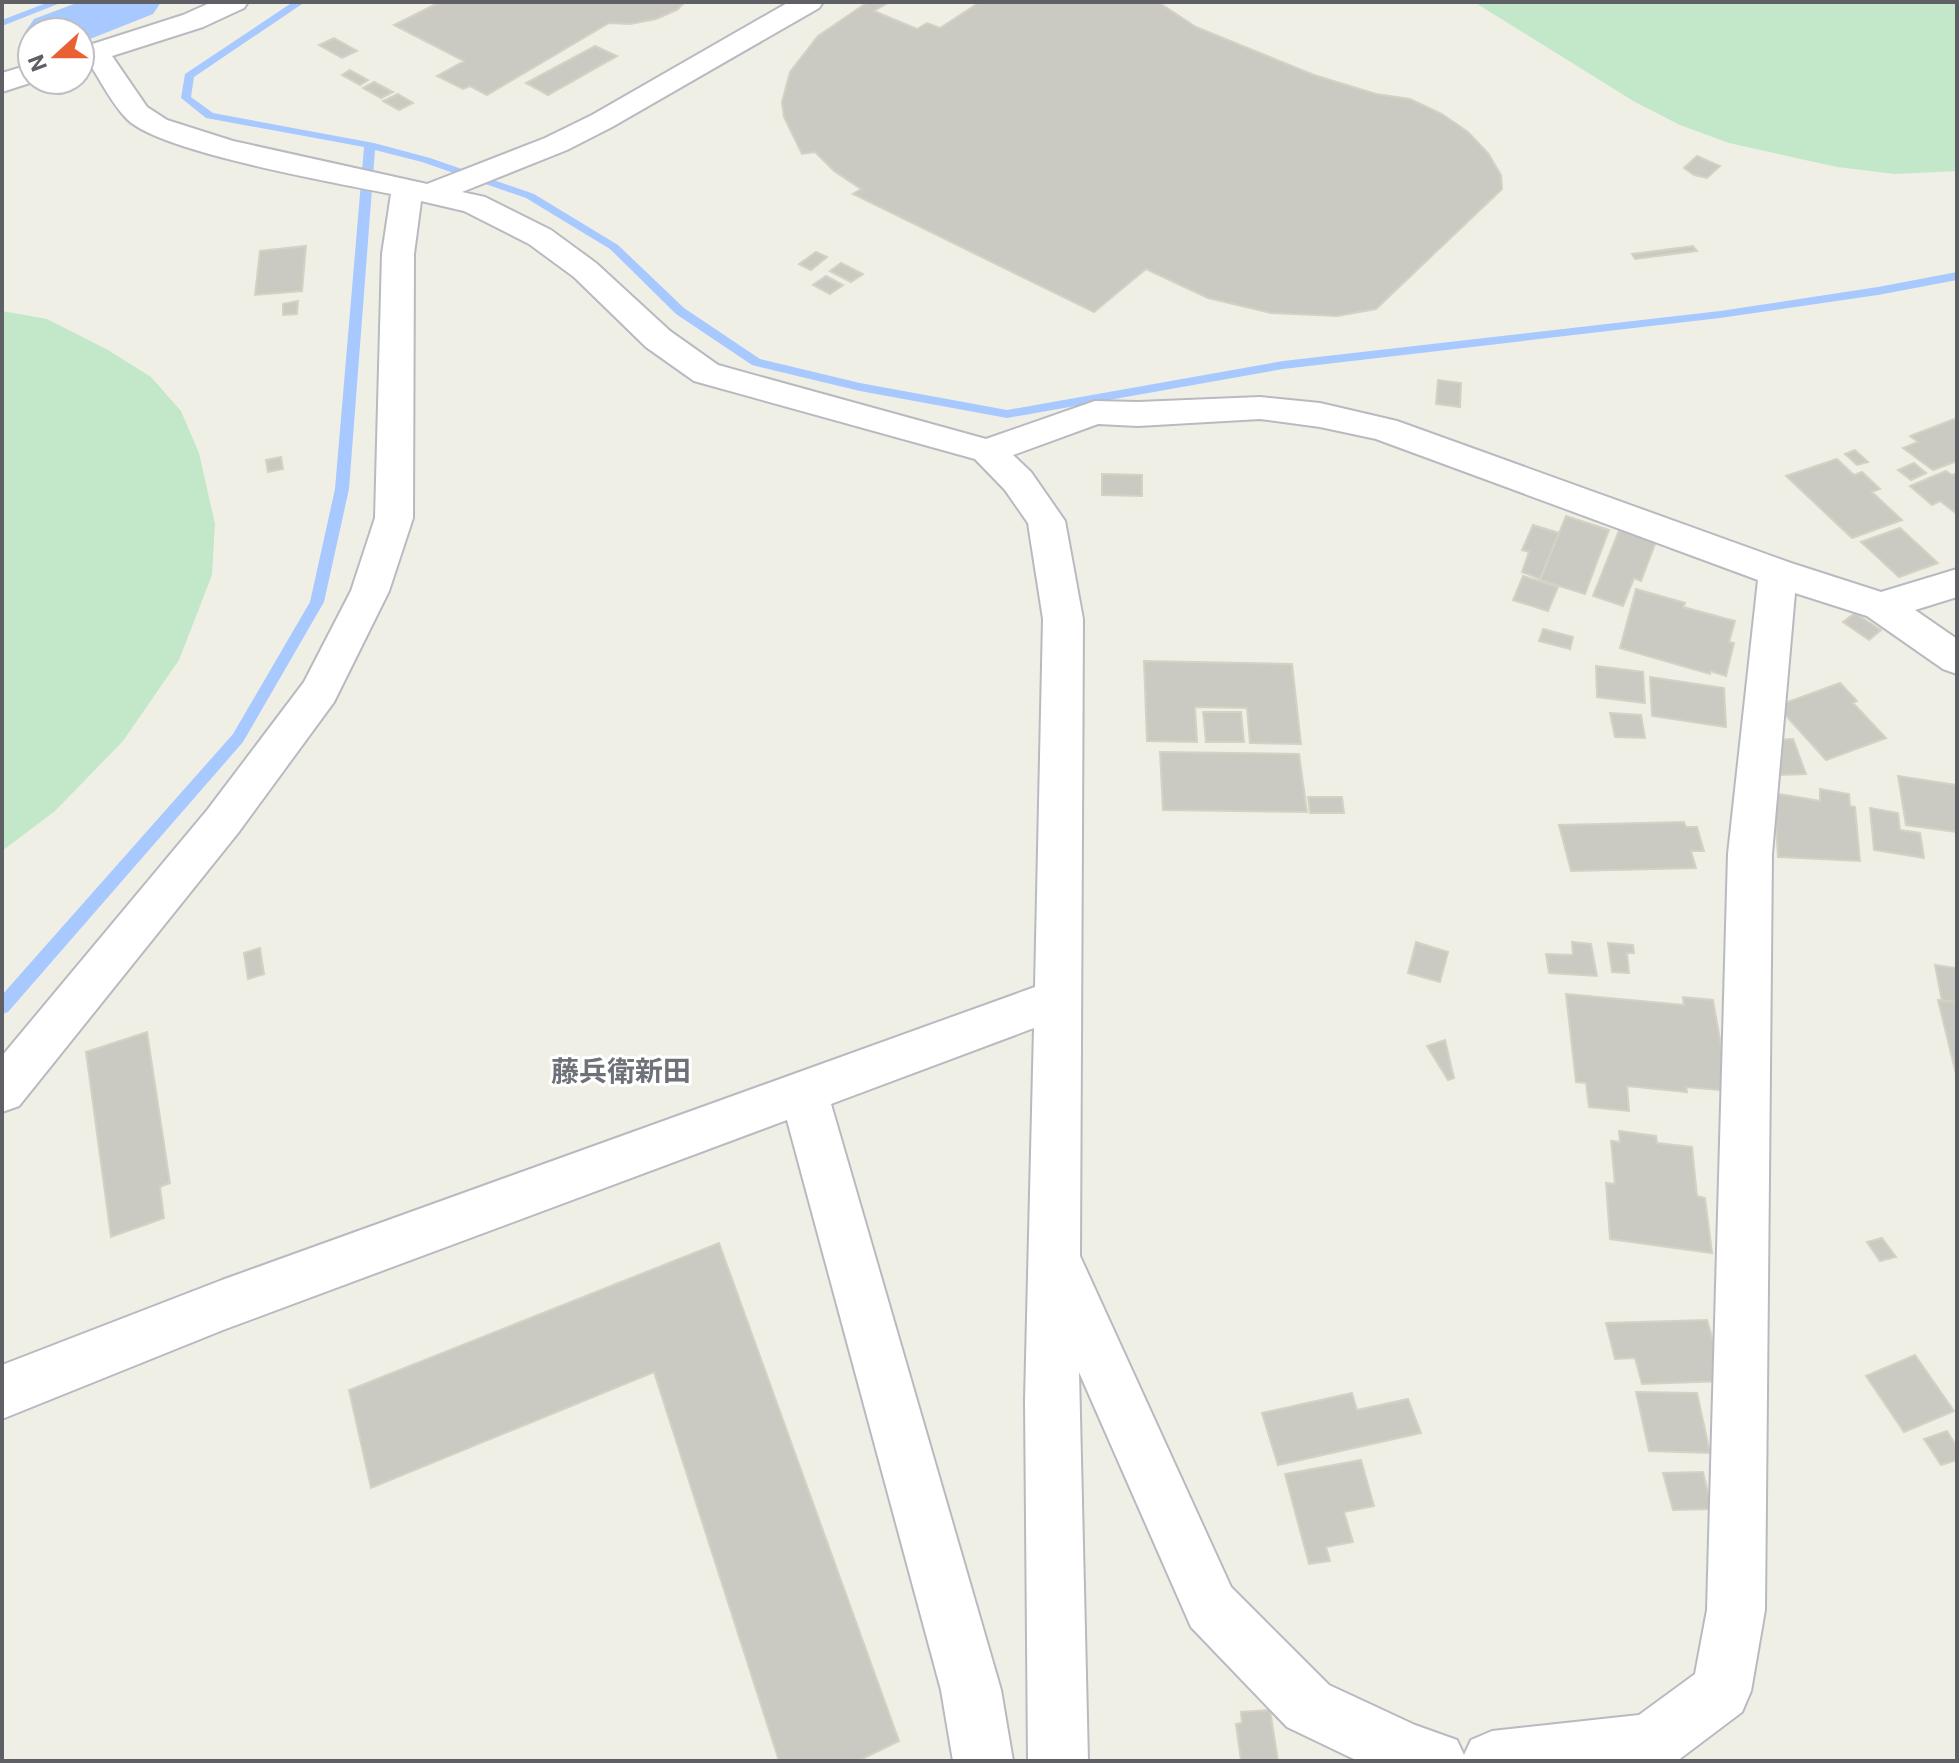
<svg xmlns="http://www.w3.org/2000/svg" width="1959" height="1763" font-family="Roboto,'Noto Sans JP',sans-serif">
	<rect width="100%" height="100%" fill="#f0efe6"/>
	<path fill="#c3e7c9" d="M 1474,2 L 1957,2 L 1957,171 L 1895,174 L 1837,167 L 1729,143 L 1680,125 L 1635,102 Z
		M 2,311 L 47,319 L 108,350 L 151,377 L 181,411 L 199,453 L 215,524 L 212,575 L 179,660 L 123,741 L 55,811 L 2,851 Z"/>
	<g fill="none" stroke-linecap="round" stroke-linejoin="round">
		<path fill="#a7c9ff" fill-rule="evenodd" d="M 49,2 L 63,2 L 2,26 L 2,20 Z
			M 293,2 L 305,2 L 194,77 L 191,97 L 213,113 L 374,143 L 430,158 L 534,194 L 618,245 L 684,308 L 760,359 L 860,383 L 1007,410 L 1283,361 L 1720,311 L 1878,287 L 1957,272 L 1957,280 L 1878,295 L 1720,318 L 1283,369 L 1007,418 L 860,391 L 752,365 L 676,314 L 610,249 L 526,198 L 422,162 L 375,150 L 349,489 L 324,602 L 243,742 L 8,1012 L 2,1014 L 2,995 L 233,734 L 310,602 L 335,489 L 364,147 L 206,118 L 181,98 L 185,74 Z"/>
		<path fill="#a7c9ff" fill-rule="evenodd" d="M 79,2 L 161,2 L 153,14 L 80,43 L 80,32 L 32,32 L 32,42 L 25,32 L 34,19 Z"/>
	</g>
	<path fill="#cbcac2" stroke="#d5d2c4" stroke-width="2" d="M 440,2 L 685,2 L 677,10 L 656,19 L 630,24 L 609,23 L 487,95 L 470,86 L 463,89 L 437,76 L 464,61 L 394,25 Z
		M 868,2 L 889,2 L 874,11 L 917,29 L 927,23 L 940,28 L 980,2 L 1158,2 L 1196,27 L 1314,75 L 1376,94 L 1410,99 L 1442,114 L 1468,132 L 1488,153 L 1501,175 L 1502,189 L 1376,309 L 1337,316 L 1271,313 L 1208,298 L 1146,269 L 1094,312 L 853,194 L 861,189 L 834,171 L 815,152 L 802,154 L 784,117 L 782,102 L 790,72 L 818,36 Z
		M 334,38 L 357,51 L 342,58 L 319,45 Z
		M 595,46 L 617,56 L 548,95 L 526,83 Z
		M 350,70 L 368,80 L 360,85 L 342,75 Z
		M 374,82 L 393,92 L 381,98 L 363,88 Z
		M 398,94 L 413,103 L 399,110 L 383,101 Z
		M 1697,156 L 1720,166 L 1707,178 L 1694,175 L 1684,168 Z
		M 306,246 L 302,291 L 255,295 L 260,251 Z
		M 1693,246 L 1697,251 L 1635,259 L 1632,254 Z
		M 816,252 L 827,257 L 811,270 L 799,264 Z
		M 841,263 L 863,274 L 851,282 L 830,271 Z
		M 826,276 L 843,285 L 830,294 L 813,285 Z
		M 298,301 L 297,314 L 283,315 L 283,304 Z
		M 1438,380 L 1461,383 L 1460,407 L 1436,404 Z
		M 1957,418 L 1957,461 L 1933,470 L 1903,448 L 1918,442 L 1910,436 Z
		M 1855,450 L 1868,462 L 1857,465 L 1845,454 Z
		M 281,457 L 283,469 L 268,472 L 266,460 Z
		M 1837,459 L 1854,475 L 1862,472 L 1880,489 L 1872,492 L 1902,520 L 1852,538 L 1786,476 Z
		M 1914,463 L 1926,473 L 1911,480 L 1898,470 Z
		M 1946,471 L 1952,475 L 1957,473 L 1957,514 L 1940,501 L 1932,505 L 1910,486 Z
		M 1102,474 L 1142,475 L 1142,496 L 1102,495 Z
		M 1566,516 L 1609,530 L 1585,594 L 1540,580 Z
		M 1533,525 L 1559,533 L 1540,579 L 1522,572 L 1529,552 L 1522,550 Z
		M 1620,528 L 1657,539 L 1641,581 L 1634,578 L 1623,606 L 1593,596 Z
		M 1900,528 L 1938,563 L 1899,577 L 1861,542 Z
		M 1523,576 L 1558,587 L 1548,611 L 1513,600 Z
		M 1636,589 L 1685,603 L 1683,607 L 1735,621 L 1729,642 L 1734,643 L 1726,676 L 1710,671 L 1710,674 L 1620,648 Z
		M 1855,613 L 1881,630 L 1869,640 L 1843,622 Z
		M 1543,629 L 1573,637 L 1570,649 L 1539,641 Z
		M 1144,661 L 1292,664 L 1301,744 L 1250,743 L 1247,708 L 1195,707 L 1197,742 L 1147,741 Z
		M 1596,666 L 1643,672 L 1645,703 L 1597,697 Z
		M 1650,677 L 1724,688 L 1726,727 L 1652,716 Z
		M 1840,683 L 1857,701 L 1853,703 L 1886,738 L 1826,760 L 1777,706 Z
		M 1203,712 L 1241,712 L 1244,742 L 1206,742 Z
		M 1610,713 L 1641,715 L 1645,738 L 1615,737 Z
		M 1793,739 L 1806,774 L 1779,775 L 1771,740 Z
		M 1160,752 L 1299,754 L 1307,812 L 1163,810 Z
		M 1898,776 L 1957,785 L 1957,832 L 1906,825 Z
		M 1820,789 L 1849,794 L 1850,806 L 1855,807 L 1860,861 L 1778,857 L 1774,793 L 1820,801 Z
		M 1308,797 L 1342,797 L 1344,813 L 1310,813 Z
		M 1870,808 L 1898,813 L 1900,830 L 1920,833 L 1924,858 L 1874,850 Z
		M 1684,822 L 1686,827 L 1697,827 L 1704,851 L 1691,851 L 1696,868 L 1571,871 L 1559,825 Z
		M 1416,942 L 1448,952 L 1440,982 L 1408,973 Z
		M 1572,942 L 1591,944 L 1597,976 L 1549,973 L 1546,954 L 1573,955 Z
		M 1608,943 L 1633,945 L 1634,953 L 1627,953 L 1629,973 L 1612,972 Z
		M 260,948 L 264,974 L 248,979 L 244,953 Z
		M 1935,965 L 1957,968 L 1957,1002 L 1942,1001 Z
		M 1566,994 L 1684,1005 L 1683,997 L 1713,1000 L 1729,1091 L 1686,1087 L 1687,1092 L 1627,1086 L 1629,1111 L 1589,1107 L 1586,1083 L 1576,1082 Z
		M 1938,1000 L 1957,1002 L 1957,1078 L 1955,1070 Z
		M 147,1032 L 170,1183 L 160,1187 L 164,1218 L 111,1237 L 86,1052 Z
		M 1445,1040 L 1454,1078 L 1448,1080 L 1427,1046 Z
		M 1619,1131 L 1656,1136 L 1657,1143 L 1692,1147 L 1697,1196 L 1705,1198 L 1712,1253 L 1610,1239 L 1606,1183 L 1615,1184 L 1611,1141 L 1620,1142 Z
		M 1882,1238 L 1896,1257 L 1880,1261 L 1867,1242 Z
		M 719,1243 L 899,1741 L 858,1761 L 779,1761 L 654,1372 L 371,1488 L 349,1390 Z
		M 1707,1320 L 1725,1381 L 1642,1384 L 1635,1358 L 1615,1359 L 1606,1323 Z
		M 1915,1355 L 1954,1411 L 1904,1432 L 1866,1376 Z
		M 1636,1392 L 1697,1393 L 1710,1453 L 1649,1451 Z
		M 1352,1393 L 1357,1410 L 1408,1399 L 1421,1433 L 1278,1465 L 1262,1413 Z
		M 1947,1431 L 1957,1447 L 1957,1460 L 1941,1465 L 1924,1439 Z
		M 1361,1460 L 1374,1506 L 1344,1512 L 1353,1542 L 1326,1547 L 1330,1561 L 1309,1564 L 1285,1474 Z
		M 1703,1472 L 1712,1509 L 1673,1510 L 1663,1473 Z
		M 1270,1710 L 1278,1761 L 1241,1761 L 1236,1724 L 1242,1723 L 1241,1712 Z"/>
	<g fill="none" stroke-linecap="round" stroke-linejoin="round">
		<g stroke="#b8bac0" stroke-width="4">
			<path id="minor" d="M 212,2 L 248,2 L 244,8 L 203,27 L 112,56 L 147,107 L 167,120 L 233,141 L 427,184 L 545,138 L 592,115 L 789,2 L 823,2 L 819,8 L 612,127 L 567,150 L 462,192 L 485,197 L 551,230 L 596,263 L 670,331 L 718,365 L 986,439 L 1095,401 L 1138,402 L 1260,397 L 1320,403 L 1397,421 L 1791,563 L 1881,592 L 1957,569 L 1957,597 L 1915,610 L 1957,639 L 1957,674 L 1943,669 L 1867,616 L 1795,593 L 1772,854 L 1765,1610 L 1751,1691 L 1742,1712 L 1677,1761 L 1358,1761 L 1287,1727 L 1191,1627 L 1079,1372 L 1088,1761 L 1028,1761 L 1025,1400 L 1034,1028 L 831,1104 L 1001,1690 L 1013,1761 L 953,1761 L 941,1690 L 787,1120 L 223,1330 L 2,1419 L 2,1365 L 222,1280 L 1035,987 L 1043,619 L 1028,523 L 1005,490 L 975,459 L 694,381 L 646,347 L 574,277 L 529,244 L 464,211 L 421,201 L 414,254 L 413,518 L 389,591 L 334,702 L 238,833 L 19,1106 L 2,1112 L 2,1056 L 208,809 L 304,682 L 351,591 L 375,518 L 382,254 L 391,194 C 338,183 159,152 127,119 C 112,104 101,81 89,63 L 80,66 L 80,48 L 183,15 ZM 1260,419 L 1320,427 L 1376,439 L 1758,580 L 1728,854 L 1707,1610 L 1695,1674 L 1639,1715 L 1492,1731 L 1471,1740 L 1464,1755 L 1457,1740 L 1415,1725 L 1329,1685 L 1231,1587 L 1080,1256 L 1083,619 L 1065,521 L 1031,472 L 1013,455 L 1098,424 L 1138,426 Z
				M 32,64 L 32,80 L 39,80 L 2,92 L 2,73 Z"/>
		</g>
		<use href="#minor" fill="#fff" fill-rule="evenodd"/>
	</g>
	<g text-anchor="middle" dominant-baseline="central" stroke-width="6" stroke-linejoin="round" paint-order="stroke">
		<g font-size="28" font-weight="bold" fill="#6e7278" stroke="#fff">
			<text x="621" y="1071">藤兵衛新田</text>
		</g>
	</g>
	<rect width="1959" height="1763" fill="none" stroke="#5e6066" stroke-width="8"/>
	<g transform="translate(56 56) rotate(249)"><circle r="38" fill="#ffffff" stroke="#bfbfc2" stroke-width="2"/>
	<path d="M0-6L14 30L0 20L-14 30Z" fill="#e96033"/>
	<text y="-12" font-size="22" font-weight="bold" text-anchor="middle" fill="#5e6066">N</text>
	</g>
</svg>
